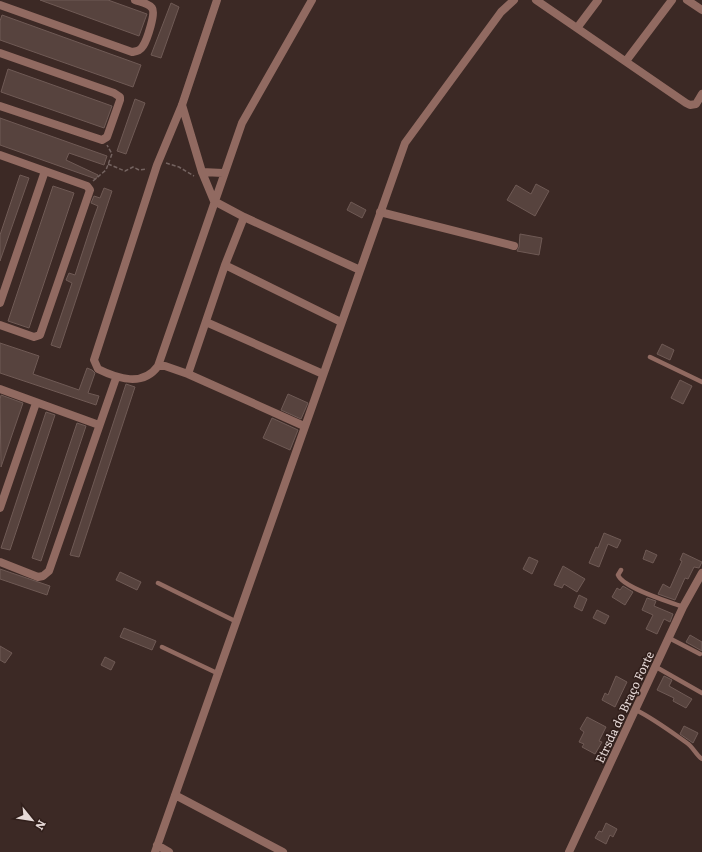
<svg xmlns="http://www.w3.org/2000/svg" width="702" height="852" font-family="Literata,serif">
	<rect width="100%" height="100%" fill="#3c2925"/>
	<path fill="#57433e" stroke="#6f5a55" d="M 40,0 L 108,0 L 147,14 L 139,36 Z
		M 171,3 L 179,7 L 161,58 L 151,55 Z
		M 2,15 L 141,65 L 133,87 L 0,40 L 0,21 Z
		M 8,69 L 112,106 L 104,128 L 1,92 Z
		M 135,99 L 145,103 L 126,154 L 117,151 Z
		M 0,118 L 107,156 L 104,165 L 69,153 L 66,160 L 98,175 L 96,179 L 0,145 Z
		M 20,175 L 29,178 L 0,261 L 0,235 Z
		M 536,184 L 549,191 L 535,216 L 507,200 L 516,185 L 531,194 Z
		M 53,186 L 74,193 L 29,328 L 8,321 Z
		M 104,188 L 112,191 L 60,348 L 51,345 L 72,283 L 66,280 L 69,273 L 75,275 L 93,220 L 98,206 L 91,203 L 94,196 L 100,198 Z
		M 351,202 L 366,210 L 362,218 L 347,210 Z
		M 520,234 L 542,238 L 539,255 L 517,251 L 519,247 Z
		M 0,343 L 39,356 L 33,374 L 79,390 L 87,368 L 92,370 L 95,373 L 88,393 L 99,396 L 96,405 L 0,373 Z
		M 662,344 L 674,350 L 670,360 L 657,354 Z
		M 680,380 L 692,386 L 683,404 L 671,398 Z
		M 126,384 L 135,387 L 79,557 L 70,555 Z
		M 288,394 L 308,403 L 301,419 L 281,410 Z
		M 1,395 L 23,403 L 1,467 L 0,399 Z
		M 46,412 L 55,415 L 10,550 L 1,548 Z
		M 272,418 L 298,430 L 290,450 L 263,438 Z
		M 77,423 L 86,426 L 41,561 L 32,558 Z
		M 604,533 L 621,540 L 617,548 L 608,544 L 599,567 L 589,563 L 596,547 L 598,548 Z
		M 646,550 L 657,555 L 653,563 L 643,559 Z
		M 683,553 L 702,562 L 699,568 L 694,567 L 688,579 L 685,578 L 675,600 L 658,594 L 663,584 L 670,588 L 682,561 L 680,560 Z
		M 529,557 L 538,561 L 532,574 L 523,569 Z
		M 563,566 L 585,579 L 577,592 L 564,584 L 562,588 L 554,585 Z
		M 0,569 L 50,586 L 47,595 L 0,579 Z
		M 120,572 L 141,582 L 137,590 L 116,580 Z
		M 623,586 L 633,592 L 625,605 L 612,597 L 617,588 L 620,590 Z
		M 579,595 L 587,599 L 582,611 L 574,607 Z
		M 647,598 L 656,601 L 654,606 L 673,614 L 670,622 L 664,619 L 657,634 L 646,629 L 653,615 L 642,610 Z
		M 597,610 L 609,616 L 605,624 L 593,618 Z
		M 124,628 L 156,641 L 152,650 L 120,637 Z
		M 690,635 L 702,642 L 702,651 L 686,642 Z
		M 0,646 L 12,653 L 5,663 L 0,660 Z
		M 105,657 L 115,662 L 111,670 L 101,665 Z
		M 616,676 L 627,682 L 615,707 L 602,700 L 605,693 L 608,695 Z
		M 664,676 L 672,680 L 669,686 L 692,699 L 686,708 L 673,701 L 674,698 L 657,690 Z
		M 587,717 L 606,727 L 599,741 L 602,742 L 595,754 L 582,747 L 584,744 L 579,742 L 584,732 L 580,729 Z
		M 684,726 L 698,733 L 693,743 L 680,734 Z
		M 606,823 L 617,829 L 613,837 L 610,835 L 606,844 L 595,838 L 599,831 L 602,832 Z"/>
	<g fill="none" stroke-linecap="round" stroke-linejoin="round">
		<path stroke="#746360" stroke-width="1.5" stroke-dasharray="4 2" stroke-linecap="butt" d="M 166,163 L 179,167 L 194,176
			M 108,164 L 125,171 L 133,167 L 139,170 L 147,169
			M 93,181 L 106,170 L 112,154 L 107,145"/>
		<path stroke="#916a61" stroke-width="4.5" d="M 650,357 L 702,382
			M 621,570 L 618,575 C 623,588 670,602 683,607
			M 158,583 L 237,622
			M 669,638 L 700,654
			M 162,647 L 219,674
			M 656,667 L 702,693
			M 636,710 C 654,719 670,731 687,743 C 693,747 696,755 702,759"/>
		<path stroke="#916a61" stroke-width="8" d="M 536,0 L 686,103 L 690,105 L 696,104 L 702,94
			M 687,0 L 702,10
			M 0,5 L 132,52 C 137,51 140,51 143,46 C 147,40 156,13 152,8 C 148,3 140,2 135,0
			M 577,28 L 598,0
			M 0,53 L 114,93 L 120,97 L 120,100 L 107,137 L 102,140 L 0,106
			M 626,61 L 672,0
			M 182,105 L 202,172 L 214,201 L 244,217
			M 0,155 L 87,186 L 90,190 L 40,335 L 34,337 L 0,325
			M 202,172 L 223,173
			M 380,212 L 514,246
			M 225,265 L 341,322
			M 0,303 L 45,171
			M 206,322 L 323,374
			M 158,366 L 242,123 L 312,0
			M 188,374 L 165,366 L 158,366 C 143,387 118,379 98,369 L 94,360 L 157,165 L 182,105 L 217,0
			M 0,389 L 99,425
			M 304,426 L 188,374 L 225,265 L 244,217 L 360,270
			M 0,508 L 36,403
			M 0,562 L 38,577 L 43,576 L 49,571 L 116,378
			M 175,795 L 283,852
			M 157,845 L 169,852
			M 155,852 L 405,143 L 501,12 L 514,0
			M 569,852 L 683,607 L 702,573"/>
	</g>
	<g text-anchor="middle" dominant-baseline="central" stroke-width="3.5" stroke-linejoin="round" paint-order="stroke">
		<g font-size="12" fill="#e6d9d7" stroke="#311f1b">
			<text transform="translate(624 707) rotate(-65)">Etrsda do Braço Forte</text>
		</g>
	</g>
	<g transform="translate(32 820) rotate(120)" stroke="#311f1b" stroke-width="3" paint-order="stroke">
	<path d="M0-3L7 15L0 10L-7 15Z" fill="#e6d9d7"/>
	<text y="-6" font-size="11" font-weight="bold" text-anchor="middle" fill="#e6d9d7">N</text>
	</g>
</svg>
